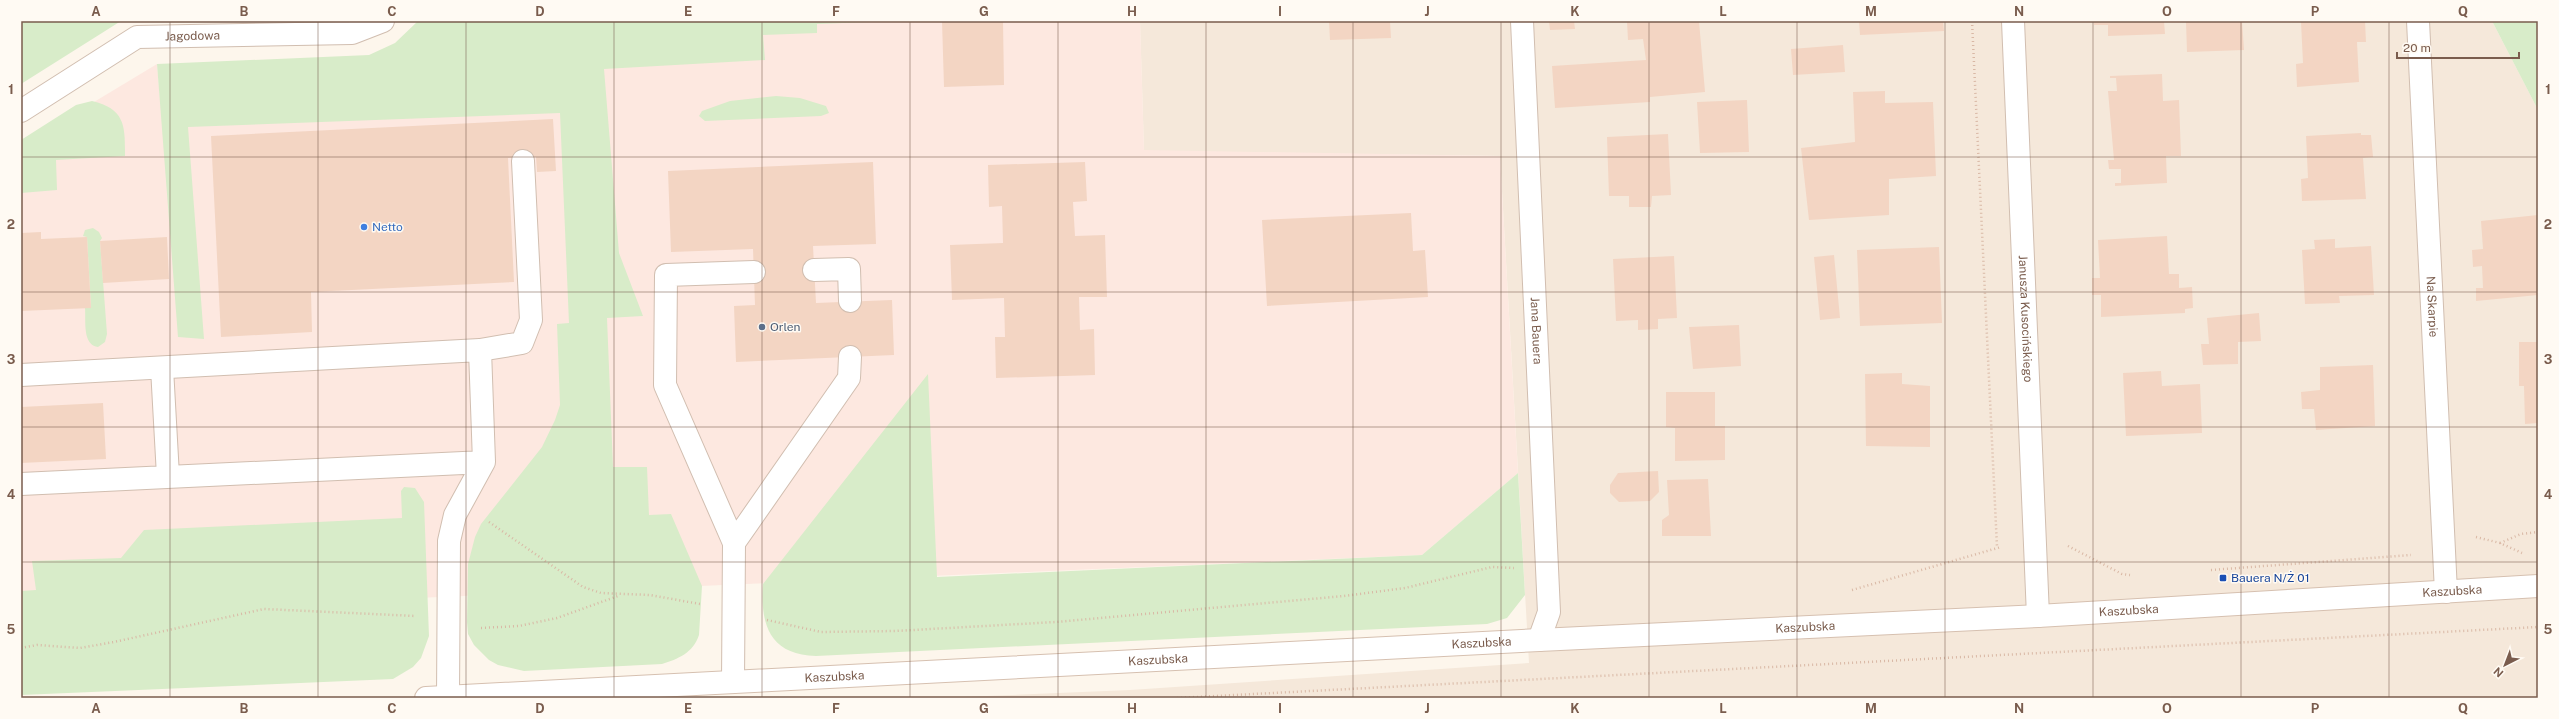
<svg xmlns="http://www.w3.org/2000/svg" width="2559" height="719" font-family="'Public Sans',sans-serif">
	<rect width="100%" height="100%" fill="#fdf6ec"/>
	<path fill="#f5e8da" d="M 1140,21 L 2492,21 L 2538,110 L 2538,698 L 938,698 L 1130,690 L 1529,663 L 1500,156 L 1144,151 Z"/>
	<path fill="#fde8e0" d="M 757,21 L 1140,21 L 1144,150 L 1500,156 L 1518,473 L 1422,555 L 21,615 L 21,146 L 157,64 L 160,99 L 586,58 Z"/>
	<path fill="#d8ecc9" d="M 21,21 L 121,21 L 21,84 Z
		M 418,21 L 896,21 L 817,24 L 817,33 L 763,35 L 765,60 L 604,69 L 619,253 L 643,316 L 607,318 L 613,467 L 647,467 L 649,515 L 671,514 L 702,586 L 699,635 C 693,653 678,659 662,664 L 524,671 L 498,665 L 489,660 L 474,645 L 468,634 L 467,622 L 468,564 L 475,537 L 481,524 L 542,447 L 555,420 L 560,405 L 557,324 L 569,323 L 560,113 L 188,127 L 204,339 L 178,337 L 157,64 L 369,55 L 395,43 Z
		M 2492,21 L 2538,21 L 2538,110 Z
		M 776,96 L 800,98 L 826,106 L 829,113 L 821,116 L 705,121 L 699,116 L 702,111 L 730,101 Z
		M 92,101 C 126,109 125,127 125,156 L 56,160 L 57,190 L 21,193 L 21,140 L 76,105 Z
		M 93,228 L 99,232 L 102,238 L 100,241 L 107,334 L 105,342 L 98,347 C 82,345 86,320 85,308 L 91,308 L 87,237 L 83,236 L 85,230 Z
		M 928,374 L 937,577 L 1422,555 L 1518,473 L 1525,595 L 1507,618 L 1487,624 L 816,656 C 770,655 760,625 763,584 Z
		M 404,487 L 415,488 L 424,502 L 429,636 L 421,658 L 413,667 L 393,679 L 21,695 L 21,591 L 36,590 L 32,561 L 121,558 L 144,530 L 402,518 L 401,491 Z"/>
	<path fill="#f3d5c3" d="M 942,21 L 1003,21 L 1004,85 L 944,87 Z
		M 1329,21 L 1390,21 L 1391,38 L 1330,40 Z
		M 1549,21 L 1574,21 L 1575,29 L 1550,30 Z
		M 1627,21 L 1699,21 L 1705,92 L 1650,97 L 1650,102 L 1555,108 L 1552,66 L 1646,60 L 1643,39 L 1628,40 Z
		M 1859,21 L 1943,21 L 1944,31 L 1860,35 Z
		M 2094,21 L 2164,21 L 2165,34 L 2108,36 L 2108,25 L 2094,25 Z
		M 2242,21 L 2244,50 L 2187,52 L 2186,22 Z
		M 2319,21 L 2365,21 L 2366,42 L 2357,42 L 2359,82 L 2297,87 L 2296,64 L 2303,63 L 2301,22 Z
		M 1843,45 L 1845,72 L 1793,75 L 1791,49 Z
		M 2162,74 L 2163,101 L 2179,100 L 2181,156 L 2166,156 L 2167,183 L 2115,186 L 2115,183 L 2121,183 L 2121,169 L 2109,169 L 2108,160 L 2114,160 L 2108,91 L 2117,91 L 2116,78 L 2110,78 L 2110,76 Z
		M 1885,91 L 1885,103 L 1933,102 L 1936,176 L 1889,179 L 1889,215 L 1809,220 L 1801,148 L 1855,142 L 1853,92 Z
		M 1747,100 L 1749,152 L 1700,153 L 1697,102 Z
		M 553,119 L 556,171 L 537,172 L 536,157 L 508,158 L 514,282 L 311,292 L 312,332 L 221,337 L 211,136 Z
		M 2361,133 L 2361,135 L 2371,135 L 2373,157 L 2363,158 L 2366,199 L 2302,201 L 2301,179 L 2308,178 L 2306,136 Z
		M 1668,134 L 1671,195 L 1652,196 L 1651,207 L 1629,207 L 1629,196 L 1609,196 L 1607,137 Z
		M 873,162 L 876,244 L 813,246 L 816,303 L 892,300 L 894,355 L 736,362 L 734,306 L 755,305 L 753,249 L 671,252 L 668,171 Z
		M 1085,162 L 1087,201 L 1073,202 L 1075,236 L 1105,235 L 1107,297 L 1079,297 L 1080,330 L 1094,329 L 1095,375 L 996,378 L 995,337 L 1005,337 L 1004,298 L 952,300 L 950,245 L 1003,243 L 1002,206 L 989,207 L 988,165 Z
		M 1411,213 L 1413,251 L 1425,250 L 1428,297 L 1267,306 L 1262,220 Z
		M 2538,215 L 2538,295 L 2476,301 L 2476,288 L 2483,288 L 2482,266 L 2473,267 L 2472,250 L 2483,249 L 2481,221 Z
		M 41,232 L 41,239 L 87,237 L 91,308 L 21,311 L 21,233 Z
		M 2167,236 L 2169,274 L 2179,274 L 2179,288 L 2192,287 L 2193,308 L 2185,309 L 2185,313 L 2101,317 L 2101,295 L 2092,295 L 2092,278 L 2100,278 L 2098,240 Z
		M 167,237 L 169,279 L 103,283 L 100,241 Z
		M 2335,239 L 2335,248 L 2371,246 L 2374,295 L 2339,296 L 2340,303 L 2305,304 L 2302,250 L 2315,249 L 2314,240 Z
		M 1939,247 L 1942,323 L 1860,326 L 1857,250 Z
		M 1834,255 L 1840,318 L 1820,320 L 1814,257 Z
		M 1674,256 L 1677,318 L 1658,319 L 1658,329 L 1638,330 L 1638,320 L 1616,321 L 1613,259 Z
		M 2259,313 L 2261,341 L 2238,342 L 2238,364 L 2203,365 L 2201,344 L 2209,344 L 2207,318 Z
		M 1739,325 L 1741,366 L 1693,369 L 1689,327 Z
		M 2519,342 L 2538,342 L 2538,423 L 2525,424 L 2524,386 L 2519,386 Z
		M 2373,365 L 2375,426 L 2316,430 L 2314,409 L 2302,409 L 2301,392 L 2320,390 L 2320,367 Z
		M 2161,371 L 2162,386 L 2200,384 L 2202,433 L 2126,436 L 2123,373 Z
		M 1902,373 L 1902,384 L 1930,386 L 1930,447 L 1866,446 L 1865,374 Z
		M 1666,392 L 1715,392 L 1715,426 L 1725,426 L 1725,460 L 1675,461 L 1675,428 L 1666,427 Z
		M 103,403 L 106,459 L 21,463 L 21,407 Z
		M 1658,471 L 1659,492 L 1650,501 L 1619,502 L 1610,493 L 1610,485 L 1618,473 Z
		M 1708,479 L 1711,536 L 1662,536 L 1662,520 L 1669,515 L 1667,480 Z"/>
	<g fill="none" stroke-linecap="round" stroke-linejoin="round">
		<g stroke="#d1beb0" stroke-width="24">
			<path id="service" d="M 814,270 L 849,269 L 850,301
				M 162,368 L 168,476
				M 21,375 L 480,350 L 522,343 L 531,320 L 523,161
				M 21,484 L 484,462
				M 734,543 L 849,378 L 850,357
				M 733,682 L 734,543 L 665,385 L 666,275 L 754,272
				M 448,697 L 449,541 L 455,515 L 484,462 L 480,350"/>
		</g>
		<g stroke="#d1beb0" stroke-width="24">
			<g id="minor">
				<path id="s1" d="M 1522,21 L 1549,612 L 1539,640"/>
				<path id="s2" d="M 2013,21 L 2038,616"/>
				<path id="s3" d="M 2418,21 L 2446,592"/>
				<path id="s4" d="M 21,111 L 137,37 L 352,33 L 383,21"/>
			</g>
		</g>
		<g stroke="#d6c0b0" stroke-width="24">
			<g id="secondary">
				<path id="s5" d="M 426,698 L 1539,640 L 2038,616 L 2538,586"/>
			</g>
		</g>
		<path stroke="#d9b8a5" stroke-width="2.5" stroke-dasharray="1 3" stroke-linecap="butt" d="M 1972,21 L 1997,547
			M 489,522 L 583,587 L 601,593 L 650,595 L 700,604
			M 2476,537 L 2500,543 L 2522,553
			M 2500,543 L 2521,534 L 2538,532
			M 2068,546 L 2122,574 L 2130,575
			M 2211,570 L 2411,555
			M 1852,590 L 2001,547
			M 767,620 L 821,632 L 895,631 L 1056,622 L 1344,596 L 1405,588 L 1492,567 L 1514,568
			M 481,628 L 519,626 L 557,618 L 618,596
			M 21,648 L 37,645 L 80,648 L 114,642 L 264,609 L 416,616
			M 1177,698 L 2538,627"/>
		<use href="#service" stroke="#fff" stroke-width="22"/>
		<use href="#minor" stroke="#fff" stroke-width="22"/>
		<use href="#secondary" stroke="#fff" stroke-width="22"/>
	</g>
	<path fill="none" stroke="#7a5c4d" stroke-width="1" stroke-opacity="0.55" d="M 170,21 L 170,698M 318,21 L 318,698M 466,21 L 466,698M 614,21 L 614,698M 762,21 L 762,698M 910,21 L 910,698M 1058,21 L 1058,698M 1206,21 L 1206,698M 1353,21 L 1353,698M 1501,21 L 1501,698M 1649,21 L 1649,698M 1797,21 L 1797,698M 1945,21 L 1945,698M 2093,21 L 2093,698M 2241,21 L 2241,698M 2389,21 L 2389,698M 21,157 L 2538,157M 21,292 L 2538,292M 21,427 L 2538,427M 21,562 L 2538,562"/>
	<circle fill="#3f7fe0" stroke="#fffaf3" stroke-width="1.5" cx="364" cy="227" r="4"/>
	<circle fill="#5c6f8a" stroke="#fffaf3" stroke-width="1.5" cx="762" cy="327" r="4"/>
	<rect fill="#1a4fb4" stroke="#fffaf3" stroke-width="1.5" x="2219" y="574" width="8" height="8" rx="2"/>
	<g text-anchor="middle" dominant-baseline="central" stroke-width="3" stroke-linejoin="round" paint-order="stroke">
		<g font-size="12" fill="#7a5c4d" stroke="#fffaf3">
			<text stroke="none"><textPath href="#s4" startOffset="193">Jagodowa</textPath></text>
			<text stroke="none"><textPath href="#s3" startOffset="286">Na Skarpie</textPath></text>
			<text stroke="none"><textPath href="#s2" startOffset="298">Janusza Kusocińskiego</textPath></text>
			<text stroke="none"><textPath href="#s1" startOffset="310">Jana Bauera</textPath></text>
			<text stroke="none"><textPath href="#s5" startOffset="2029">Kaszubska</textPath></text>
			<text stroke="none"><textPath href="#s5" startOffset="1705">Kaszubska</textPath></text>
			<text stroke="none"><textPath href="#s5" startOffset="1381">Kaszubska</textPath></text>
			<text stroke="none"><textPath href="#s5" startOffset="1057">Kaszubska</textPath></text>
			<text stroke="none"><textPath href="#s5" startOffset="733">Kaszubska</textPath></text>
			<text stroke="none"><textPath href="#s5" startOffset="409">Kaszubska</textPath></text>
		</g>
		<g font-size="12" fill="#366cbe" stroke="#fffaf3" text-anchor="start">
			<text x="372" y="227">Netto</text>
		</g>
		<g font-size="12" fill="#4e5e75" stroke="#fffaf3" text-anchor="start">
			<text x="770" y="327">Orlen</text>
		</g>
		<g font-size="12" fill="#164399" stroke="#fffaf3" text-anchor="start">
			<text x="2231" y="578">Bauera N/Ż 01</text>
		</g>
	</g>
	<rect width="2559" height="719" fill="none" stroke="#fffaf3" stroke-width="44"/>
	<g transform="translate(2505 665) rotate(222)" stroke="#fffaf3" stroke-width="3" paint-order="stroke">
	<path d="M0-3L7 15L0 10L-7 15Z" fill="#7a5c4d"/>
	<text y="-6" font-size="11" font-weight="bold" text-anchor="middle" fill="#7a5c4d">N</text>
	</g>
	<path d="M2397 52v6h122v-6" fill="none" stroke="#7a5c4d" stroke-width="2"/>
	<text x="2403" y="52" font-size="12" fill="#7a5c4d" stroke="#fffaf3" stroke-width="3" paint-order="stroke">20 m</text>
	<rect x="22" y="22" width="2515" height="675" fill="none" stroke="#7a5c4d" stroke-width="1.5"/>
	<g font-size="13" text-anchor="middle" font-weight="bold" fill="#7a5c4d">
		<text x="96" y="16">A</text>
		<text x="244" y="16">B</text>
		<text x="392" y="16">C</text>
		<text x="540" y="16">D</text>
		<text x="688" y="16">E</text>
		<text x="836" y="16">F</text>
		<text x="984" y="16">G</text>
		<text x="1132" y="16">H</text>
		<text x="1280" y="16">I</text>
		<text x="1427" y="16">J</text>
		<text x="1575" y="16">K</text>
		<text x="1723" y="16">L</text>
		<text x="1871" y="16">M</text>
		<text x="2019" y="16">N</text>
		<text x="2167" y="16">O</text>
		<text x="2315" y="16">P</text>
		<text x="2463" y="16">Q</text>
		<text x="11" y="94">1</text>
		<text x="2548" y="94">1</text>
		<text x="11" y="229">2</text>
		<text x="2548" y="229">2</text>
		<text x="11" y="364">3</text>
		<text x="2548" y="364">3</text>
		<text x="11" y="499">4</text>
		<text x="2548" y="499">4</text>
		<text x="11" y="634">5</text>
		<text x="2548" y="634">5</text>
		<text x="96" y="713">A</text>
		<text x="244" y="713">B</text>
		<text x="392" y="713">C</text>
		<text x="540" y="713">D</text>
		<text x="688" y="713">E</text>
		<text x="836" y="713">F</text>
		<text x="984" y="713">G</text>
		<text x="1132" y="713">H</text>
		<text x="1280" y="713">I</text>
		<text x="1427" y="713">J</text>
		<text x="1575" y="713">K</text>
		<text x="1723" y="713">L</text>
		<text x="1871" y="713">M</text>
		<text x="2019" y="713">N</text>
		<text x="2167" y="713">O</text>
		<text x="2315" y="713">P</text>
		<text x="2463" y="713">Q</text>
	</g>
</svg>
